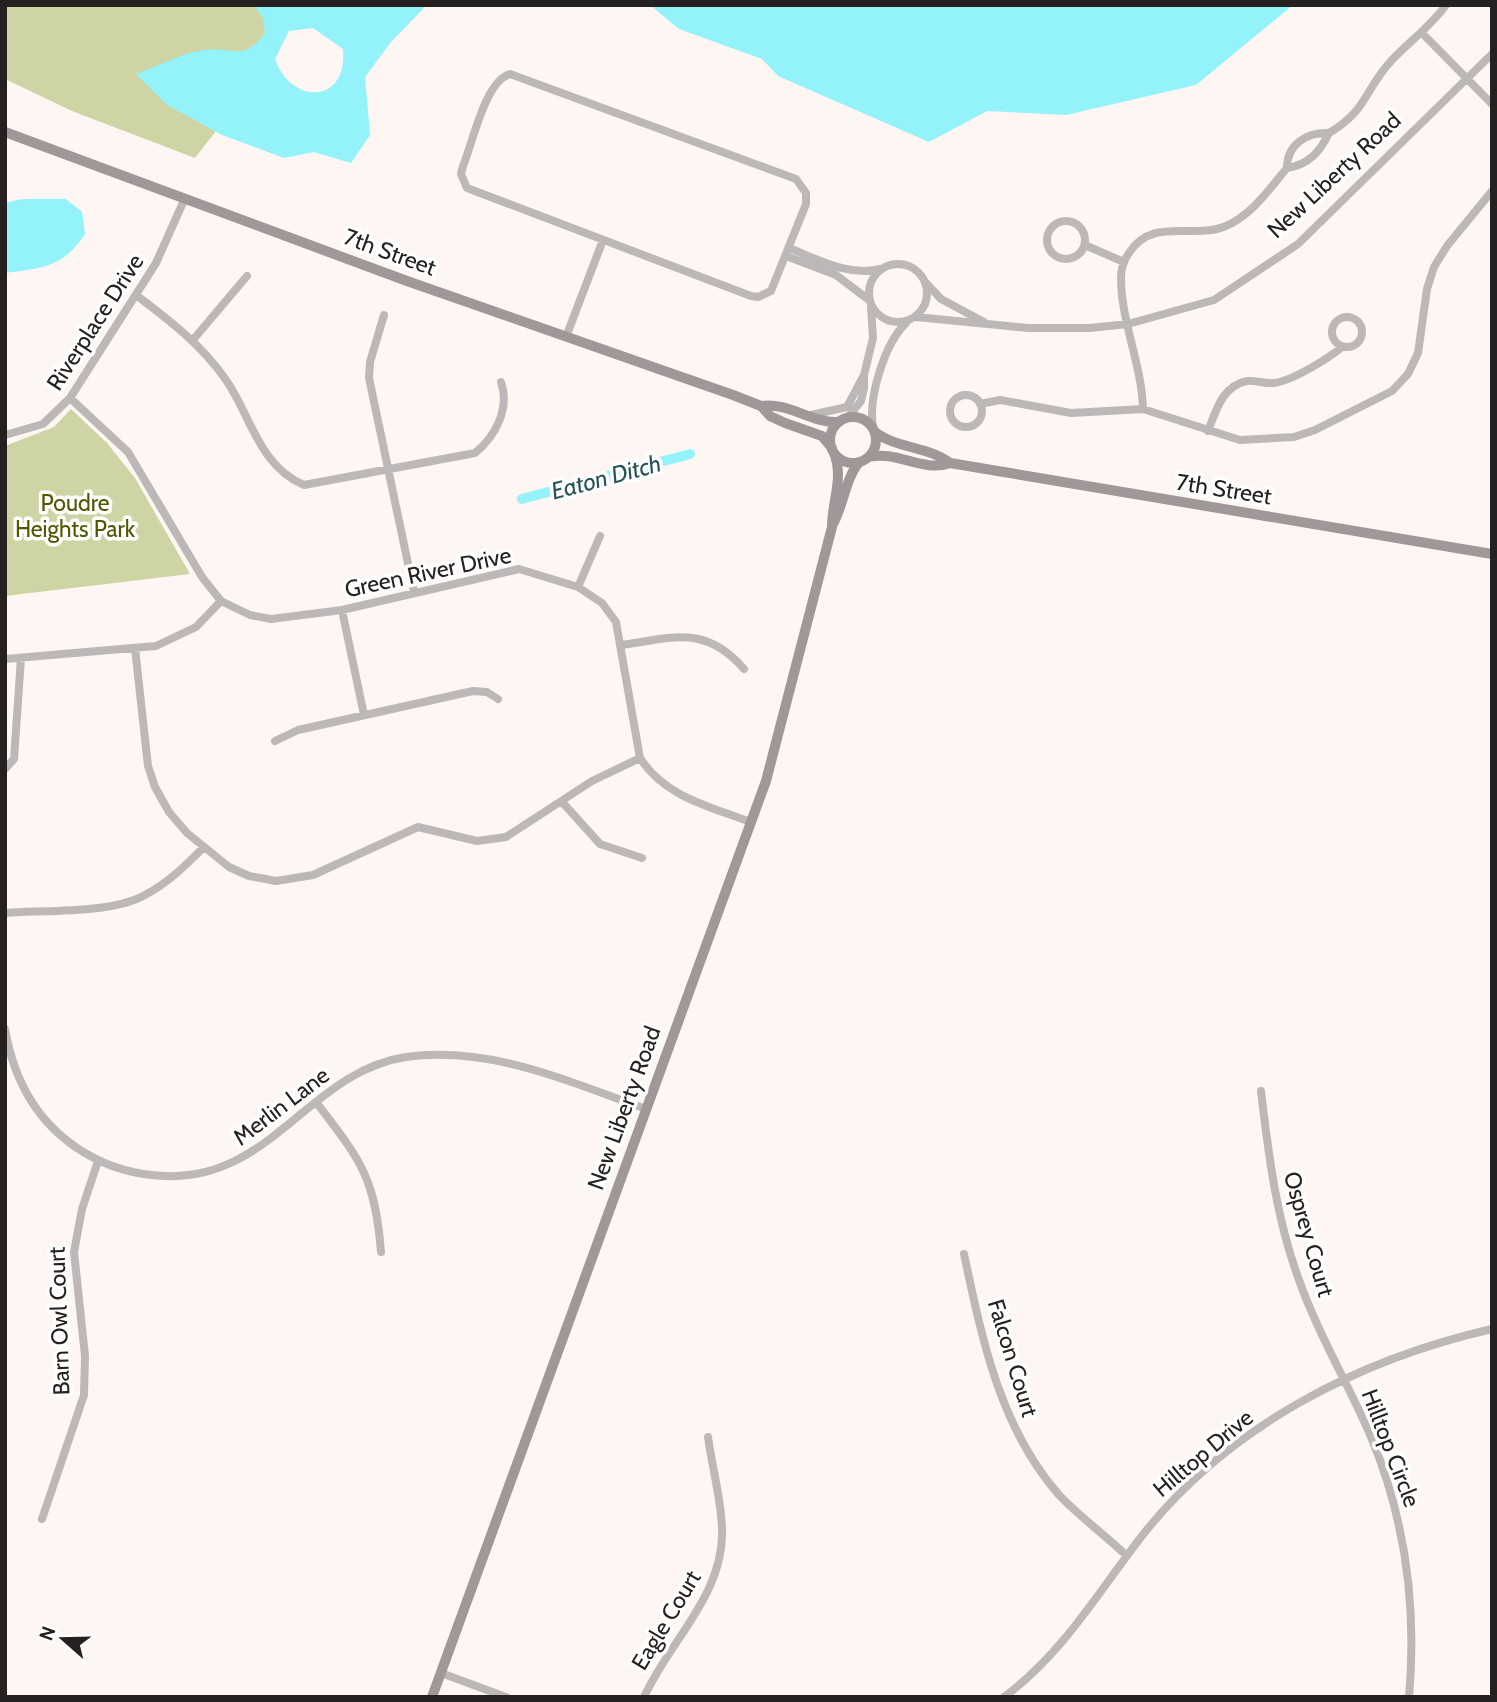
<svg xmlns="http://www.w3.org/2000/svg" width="1497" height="1702" font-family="Cabin,sans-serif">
	<rect width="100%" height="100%" fill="#fdf6f3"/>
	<path fill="#ced4a4" d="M 5,5 L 280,5 L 244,95 L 195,158 L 72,111 L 5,79 Z
		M 71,409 L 107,443 L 135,478 L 190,574 L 5,596 L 5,446 L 54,427 Z"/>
	<path fill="#94f3fa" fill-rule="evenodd" d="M 254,5 L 427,5 L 391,42 L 365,77 L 370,135 L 351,163 L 314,152 L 284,158 L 222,135 L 167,105 L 136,74 C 157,67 183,52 205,50 C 235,47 243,62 265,33 L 263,18 ZM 313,28 L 343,49 C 348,105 291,105 275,59 L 289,31 Z
		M 650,5 L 1293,5 L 1196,85 L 1066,115 L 987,111 L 929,142 L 778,76 L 762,59 L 679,29 Z
		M 22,199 L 66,199 L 82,212 L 85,234 C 63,267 44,268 5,273 L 5,203 Z"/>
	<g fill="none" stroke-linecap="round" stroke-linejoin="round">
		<path stroke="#94f3fa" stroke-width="10" d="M 522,499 L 690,454"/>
		<path stroke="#bdb8b7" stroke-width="8" d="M 1422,33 L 1492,104
			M 510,74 L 796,179 L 806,193 L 806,204 L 771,291 L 758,297 L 751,296 L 467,188 L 461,174 L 463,166 C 473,142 485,81 510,74 Z
			M 1329,133 C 1369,109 1365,88 1392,60 C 1410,41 1431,26 1446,5
			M1047 240a19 19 0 1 1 38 0a19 19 0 1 1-38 0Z
			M 1087,246 L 1124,262
			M 789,248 C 817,259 848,277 880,269
			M 786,256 L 836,275 L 869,300
			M869 293a29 29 0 1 1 58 0a29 29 0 1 1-58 0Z
			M 926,283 L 941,299 L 984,322
			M 136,295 C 169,320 202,345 226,380 C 251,416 259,466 304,485 L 475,453 C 496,436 510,408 501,382
			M 384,315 L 370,362 L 369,378 L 414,592
			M1332 332a15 15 0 1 1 30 0a15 15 0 1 1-30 0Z
			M 916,317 L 1028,328 L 1090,328 L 1128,324 L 1214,300 L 1298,244 L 1492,54
			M 566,337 L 603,240
			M 192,341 L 247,276
			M950 411a16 16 0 1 1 32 0a16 16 0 1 1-32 0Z
			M 70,398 L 128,452 L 202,577 L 221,601 L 250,615 L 271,619 L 342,610 L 519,569 L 578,587 L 602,603 L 616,622 L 640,758 C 665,797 709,806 750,822
			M 980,404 L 1000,400 L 1071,413 L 1143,409 L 1240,440 L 1294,437 L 1315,430 L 1392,391 L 1408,374 L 1418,353 L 1427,289 L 1434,267 L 1447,246 L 1492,191
			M 1143,409 C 1142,365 1121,322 1121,278 C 1121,269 1124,260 1129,253 C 1152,216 1193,240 1226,226 C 1253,214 1269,189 1287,168 C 1287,144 1307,132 1329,133 C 1320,152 1308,165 1287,168
			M 811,415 L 847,407 L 863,377
			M 848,417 L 861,401 L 864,388 L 864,375 L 873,338 L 871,307
			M 873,426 C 868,397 885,343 906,323
			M 1208,431 C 1216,411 1222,386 1247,381 C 1256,380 1265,384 1274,383 C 1292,381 1329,358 1342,347
			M 5,435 L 43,424 L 70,398 L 156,263 L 185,198
			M 578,587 L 600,536
			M 342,610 L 364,715
			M 621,645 C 673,638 705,624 744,669
			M 135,648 L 148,766 L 155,787 L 169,812 L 187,833 L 229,867 L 249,876 L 276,881 L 313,875 L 418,827 L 477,841 L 506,837 L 592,781 L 640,758
			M 5,659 L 156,646 L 196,627 L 221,601
			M 275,741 L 298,730 L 473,691 L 487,692 L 498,699
			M 5,769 L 14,759 L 21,658
			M 563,803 L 600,844 L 642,858
			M 5,913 C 45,910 111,914 145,895 C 168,883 186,865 204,847
			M 5,1029 C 14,1082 38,1125 85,1153 C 110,1168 137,1175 165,1176 C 271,1181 310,1071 406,1057 C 490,1045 569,1082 646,1109
			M 1261,1091 C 1269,1159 1277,1224 1302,1288 C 1321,1340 1350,1387 1371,1437 C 1406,1521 1417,1607 1409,1697
			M 316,1102 C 361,1161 375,1177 381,1252
			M 964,1254 C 982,1339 1000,1428 1059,1495 C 1080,1517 1105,1535 1127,1556
			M 42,1519 L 84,1395 L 85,1356 L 74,1252 L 82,1209 L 98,1161
			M 441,1673 L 506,1697
			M 644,1697 C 670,1640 725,1594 722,1528 C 721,1498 712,1467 708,1437
			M 1004,1697 C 1064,1653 1100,1589 1145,1532 C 1231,1425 1360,1359 1492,1329"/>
		<path stroke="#a09898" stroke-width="10" d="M 5,132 L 407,281 L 733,395 L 761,406 L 770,416 L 785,423 L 822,436 L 832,448
			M 761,406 C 789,402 810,423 838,422
			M830 440a23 23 0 1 1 46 0a23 23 0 1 1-46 0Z
			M 875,432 C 897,449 928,446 950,463 L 1492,554
			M 869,457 C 897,450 923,473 950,463
			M 833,524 C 844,504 845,480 859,462
			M 432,1697 L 766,781 L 832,527 C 832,501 844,478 834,453"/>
	</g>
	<g text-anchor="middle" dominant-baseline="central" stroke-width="7" stroke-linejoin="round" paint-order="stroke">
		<g font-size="23" fill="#262120" stroke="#fff">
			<text transform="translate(1334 175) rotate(-43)">New Liberty Road</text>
			<text transform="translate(390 252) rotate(20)">7th Street</text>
			<text transform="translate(95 322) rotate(-57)">Riverplace Drive</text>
			<text transform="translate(1224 489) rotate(9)">7th Street</text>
			<text transform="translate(428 572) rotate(-12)">Green River Drive</text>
			<text transform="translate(281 1106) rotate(-37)">Merlin Lane</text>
			<text transform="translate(624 1108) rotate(-70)">New Liberty Road</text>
			<text transform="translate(1309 1234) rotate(74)">Osprey Court</text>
			<text transform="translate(59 1321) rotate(-92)">Barn Owl Court</text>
			<text transform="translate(1013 1358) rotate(73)">Falcon Court</text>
			<text transform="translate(1391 1448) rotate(69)">Hilltop Circle</text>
			<text transform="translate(1203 1453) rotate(-40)">Hilltop Drive</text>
			<text transform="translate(666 1620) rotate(-59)">Eagle Court</text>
		</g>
		<g font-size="23" fill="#525704" stroke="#fff">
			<text x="75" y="503">Poudre<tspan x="75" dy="26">Heights Park</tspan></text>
		</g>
		<g font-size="24" font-style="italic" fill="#285356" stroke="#fff">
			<text transform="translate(606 477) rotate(-15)">Eaton Ditch</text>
		</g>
	</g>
	<rect width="1497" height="1702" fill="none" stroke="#262120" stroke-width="14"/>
	<g transform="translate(63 1639) rotate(290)" stroke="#ffffff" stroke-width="5" paint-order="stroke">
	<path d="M0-5L12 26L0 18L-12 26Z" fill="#262120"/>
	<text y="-10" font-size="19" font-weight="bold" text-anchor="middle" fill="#262120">N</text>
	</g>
</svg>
